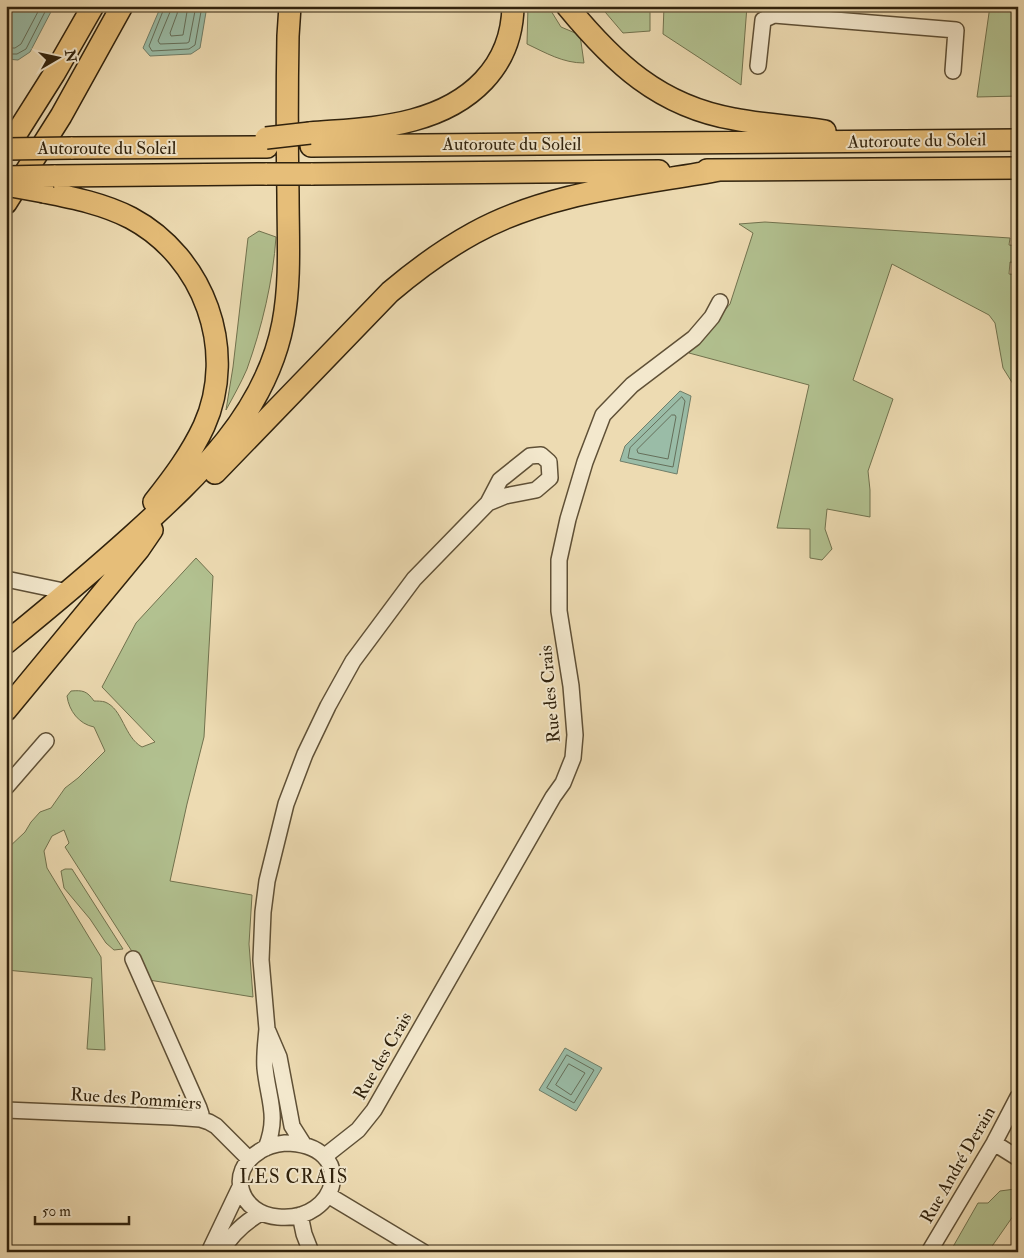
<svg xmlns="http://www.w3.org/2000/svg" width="1024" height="1258" font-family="'IM FELL Double Pica',serif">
	<rect width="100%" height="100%" fill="#eddbb2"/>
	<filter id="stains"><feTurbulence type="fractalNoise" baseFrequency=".004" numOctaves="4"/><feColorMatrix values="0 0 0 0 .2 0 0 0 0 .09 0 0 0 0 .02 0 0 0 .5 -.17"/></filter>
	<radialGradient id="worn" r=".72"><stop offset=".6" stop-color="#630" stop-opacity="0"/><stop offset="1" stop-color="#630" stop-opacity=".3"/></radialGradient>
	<path fill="#b2c190" stroke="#71724e" d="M 528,6 L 548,6 L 561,27 L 580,35 L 584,63 C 563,63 546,53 527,44 Z
		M 600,6 L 650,6 L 650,31 L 623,33 Z
		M 664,6 L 747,6 L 741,85 L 663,34 Z
		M 990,6 L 1018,6 L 1018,96 L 977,97 Z
		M 765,222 L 1010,238 L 1009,245 L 1018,246 L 1018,263 L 1010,262 L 1009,274 L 1018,275 L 1018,392 L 1003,368 L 995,323 L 989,315 L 892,264 L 853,380 L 893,399 L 868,471 L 870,490 L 870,517 L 827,509 L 825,529 L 832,549 L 822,560 L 810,558 L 810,529 L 777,528 L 809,385 L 689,353 L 730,304 L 753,233 L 739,224 Z
		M 259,231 L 276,237 C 273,281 262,327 247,369 C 241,383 233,397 226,410 L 233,367 L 248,238 Z
		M 196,558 L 213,576 L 204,737 L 187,804 L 170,881 L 252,895 L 249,944 L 253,997 L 149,980 L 133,953 L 65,847 L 69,843 L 64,830 L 52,836 L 44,851 L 47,868 L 101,957 L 105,1050 L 87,1049 L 92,978 L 6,970 L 6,850 L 25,832 L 31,822 L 40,812 L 51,808 L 65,788 L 78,778 L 105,751 L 94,727 C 79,724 69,711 67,696 L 71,691 C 83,690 87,691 94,701 C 97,701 102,701 105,702 C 123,709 124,737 142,747 L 155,742 L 102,687 L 136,623 Z
		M 65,869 L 72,869 L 123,949 L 114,950 L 106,943 L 90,919 L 64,888 L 61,871 Z
		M 1015,1189 L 1018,1194 L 1018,1209 L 988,1252 L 950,1252 L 978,1203 L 988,1203 L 1000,1191 Z"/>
	<path fill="#9abca7" stroke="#707e69" d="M 6,6 L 54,6 L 30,52 L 18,60 L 6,59 Z
		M 161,6 L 207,6 L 200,48 L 191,54 L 150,56 L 143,48 Z
		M 680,391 L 691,396 L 677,474 L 620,461 L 625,446 Z
		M 565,1048 L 602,1068 L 576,1111 L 539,1090 Z"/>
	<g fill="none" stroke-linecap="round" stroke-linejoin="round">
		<path stroke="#656f5a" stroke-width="1" d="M 165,6 L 149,46 L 152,51 L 189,49 L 195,45 L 202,6
			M 171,6 L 170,12 L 158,41 L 160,44 L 187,43 L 189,42 L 196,6
			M 179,6 L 177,14 L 170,33 L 171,36 L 183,35 L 188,6
			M 6,48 L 15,48 L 21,44 L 41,6
			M 6,54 L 17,54 L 26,49 L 48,6
			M 682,397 L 685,401 L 673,467 L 628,458 L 630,448 Z
			M 672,415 L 675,415 L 676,417 L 668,459 L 638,453 L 637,450 Z
			M 567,1055 L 594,1070 L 574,1103 L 547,1088 Z
			M 569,1064 L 585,1073 L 571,1095 L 556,1085 Z"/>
		<g stroke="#5f5036" stroke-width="18">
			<path id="minor" d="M 774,15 L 956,30 L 953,71
				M 758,66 L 763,20 L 774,15 L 773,7
				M 6,579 L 68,592
				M 6,787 L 46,741
				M 133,959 L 199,1108 L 201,1114 L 200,1119
				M 267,1029 L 261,960 L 263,912 L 267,881 L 286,804 L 305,754 L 328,706 L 353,661 L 414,579 L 488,503 L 500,480 L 530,456 L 541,455 L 549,462 L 550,478 L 536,490 L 505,496 L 488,503
				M 6,1110 L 173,1117 L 200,1119 L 209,1122 L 216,1126 L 249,1159
				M 285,1143 C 359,1144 339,1223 278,1217 C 240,1214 225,1172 260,1151 C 267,1146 277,1144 285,1143 Z
				M 994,1143 L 1018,1158
				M 266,1148 C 279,1116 268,1099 265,1068 C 264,1055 266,1041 267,1029 L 279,1057 L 292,1126 L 304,1145
				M 325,1156 L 358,1130 L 374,1110 L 553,797 L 563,783 L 573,758 L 575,735 L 571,686 L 559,611 L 559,560 L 568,519 L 585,462 L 603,415 L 632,385 L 694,338 L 712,317 L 720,302
				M 328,1195 L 423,1252
				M 300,1215 L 304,1234 L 311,1252
				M 209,1252 L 240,1187
				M 221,1252 C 231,1235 243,1223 261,1213
				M 929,1252 L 994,1143 L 1018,1097"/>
		</g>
		<g stroke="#30220d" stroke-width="24">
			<path id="highway" d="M 567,6 C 614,63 659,106 734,119 C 764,125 795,126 825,131
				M 310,133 C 344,130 380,129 413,120 C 469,105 512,68 513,6
				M 311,146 L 1018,140
				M 71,148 L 267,147
				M 6,150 L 54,74 L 93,6
				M 707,170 L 1018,168
				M 311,174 L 659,171
				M 54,176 L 267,174
				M 44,192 C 74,198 104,204 131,218 C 204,257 238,350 204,426 C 191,454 173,478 154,502
				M 6,203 L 61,116 L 122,6
				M 215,473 L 390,292 C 416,270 443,250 474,233 C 548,192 638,185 720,170
				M 6,643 C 49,608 92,572 133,535 C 198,476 266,413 283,323 C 291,281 288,237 288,195 C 287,142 287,89 288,36 L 290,6
				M 6,710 L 139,549 L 152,530"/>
		</g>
		<use href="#minor" stroke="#f3e8cd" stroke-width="15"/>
		<use href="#highway" stroke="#e6be79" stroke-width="21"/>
		<g stroke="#30220d" stroke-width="24" stroke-linecap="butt">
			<path id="highway-bridge" d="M 266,138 L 310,133
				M 6,149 L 71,148
				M 267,174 L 311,174
				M 6,177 L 54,176
				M 11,186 L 44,192"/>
		</g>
		<use href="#highway-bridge" stroke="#e6be79" stroke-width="21"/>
	</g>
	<g text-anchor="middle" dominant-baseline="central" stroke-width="4" stroke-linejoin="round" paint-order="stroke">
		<g font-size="18" fill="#30220d" stroke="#f3e8cd">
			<text transform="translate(917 141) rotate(-1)">Autoroute du Soleil</text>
			<text x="512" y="144">Autoroute du Soleil</text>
			<text x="107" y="148">Autoroute du Soleil</text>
			<text transform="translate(550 694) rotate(-95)">Rue des Crais</text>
			<text transform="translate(383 1056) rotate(-60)">Rue des Crais</text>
			<text transform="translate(136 1099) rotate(4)">Rue des Pommiers</text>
			<text transform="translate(958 1165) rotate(-60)">Rue André Derain</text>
		</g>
		<g font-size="19" letter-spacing="1" fill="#30220d" stroke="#f3e8cd">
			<text x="294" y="1177">LES CRAIS</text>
		</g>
	</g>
	<rect width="1024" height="1258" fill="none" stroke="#eddbb2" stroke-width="25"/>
	<rect x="8" y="8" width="1009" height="1243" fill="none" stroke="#30220d" stroke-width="2.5"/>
	<rect x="12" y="12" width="999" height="1233" fill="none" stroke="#30220d"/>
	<g transform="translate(58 58) rotate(81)" stroke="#f3e8cd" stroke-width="4" paint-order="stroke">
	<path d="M0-4L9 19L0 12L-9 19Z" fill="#30220d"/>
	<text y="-8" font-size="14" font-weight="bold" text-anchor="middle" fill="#30220d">N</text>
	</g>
	<path d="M35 1216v8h94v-8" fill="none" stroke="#30220d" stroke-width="2.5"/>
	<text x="42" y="1216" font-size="15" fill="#30220d" stroke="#f3e8cd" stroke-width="4" paint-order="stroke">50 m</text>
	<rect width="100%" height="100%" filter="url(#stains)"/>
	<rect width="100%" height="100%" fill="url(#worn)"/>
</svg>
